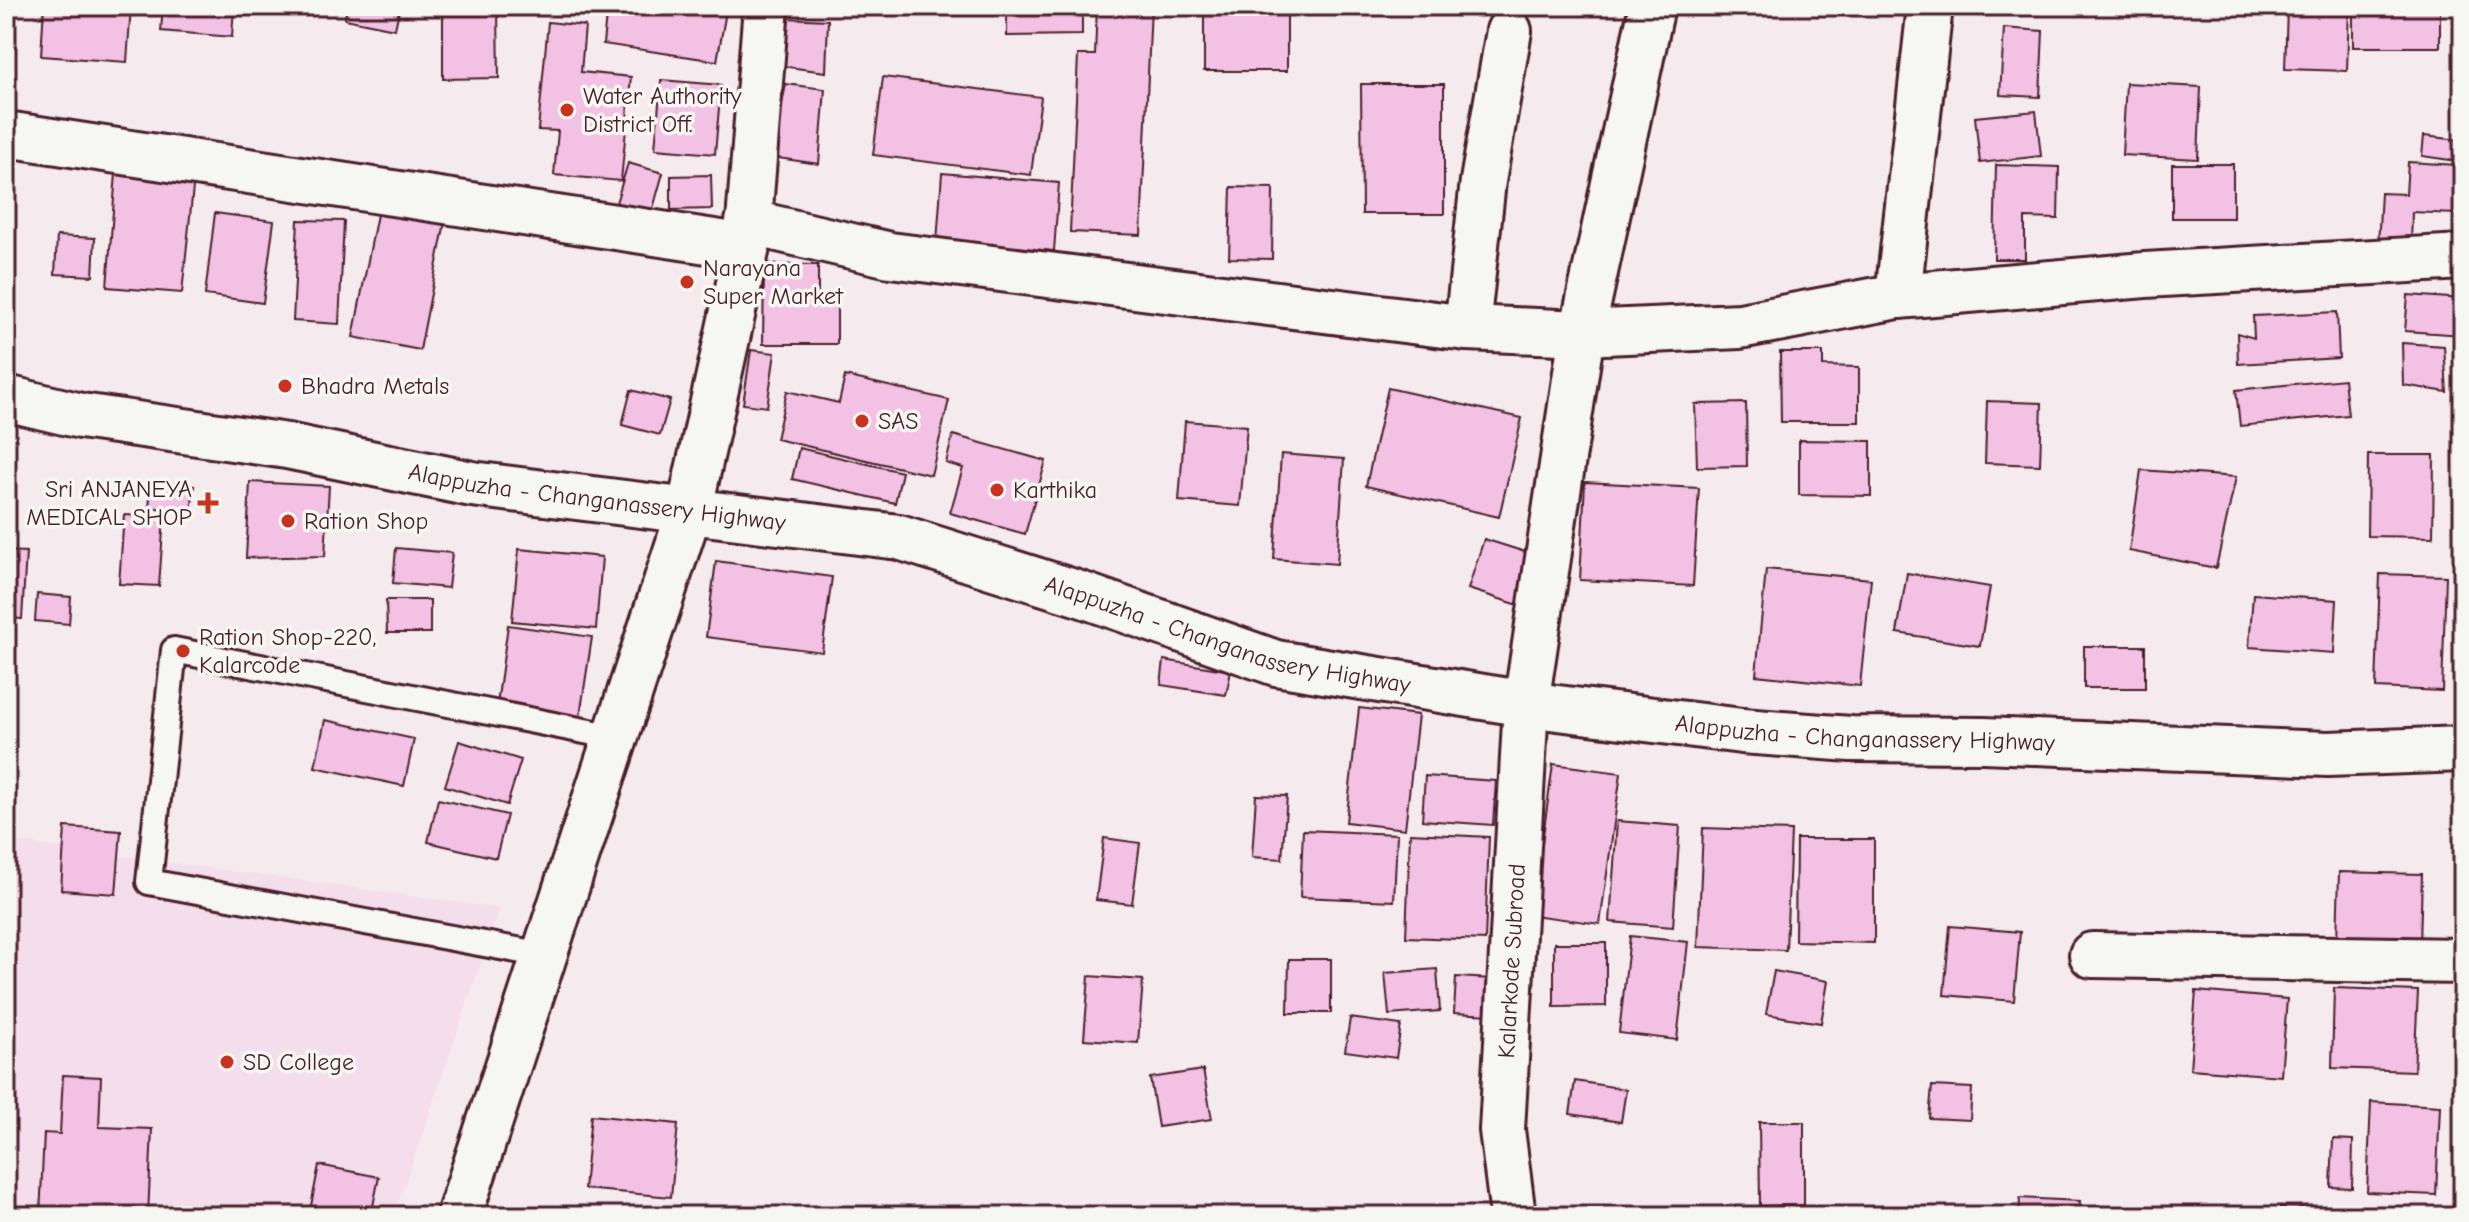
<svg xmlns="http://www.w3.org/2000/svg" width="2469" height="1222" font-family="'Comic Neue',sans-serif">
	<rect width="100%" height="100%" fill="#f5ebef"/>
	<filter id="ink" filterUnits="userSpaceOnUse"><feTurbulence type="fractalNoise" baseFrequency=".0125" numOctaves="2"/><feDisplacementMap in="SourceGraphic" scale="16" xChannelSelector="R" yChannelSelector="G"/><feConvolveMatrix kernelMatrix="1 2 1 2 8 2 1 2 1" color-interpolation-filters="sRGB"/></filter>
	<g filter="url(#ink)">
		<path fill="#f4deeb" d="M 6,840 L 500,908 L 394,1216 L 6,1216 Z"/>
		<path fill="#f2c1e3" stroke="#4a1f2b" stroke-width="2" d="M 44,6 L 131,6 L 127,62 L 41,56 Z
			M 163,6 L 234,6 L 232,37 L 161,31 Z
			M 347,6 L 400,6 L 395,29 L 345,19 Z
			M 607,6 L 727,6 L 717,61 L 603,44 Z
			M 1007,6 L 1082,6 L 1082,35 L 1007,36 Z
			M 1097,6 L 1151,6 L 1141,235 L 1070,232 L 1078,55 L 1095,55 Z
			M 1204,6 L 1287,6 L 1287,71 L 1204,71 Z
			M 2287,6 L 2349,6 L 2347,71 L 2285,69 Z
			M 2353,6 L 2440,6 L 2440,47 L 2353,47 Z
			M 443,11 L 498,11 L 499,78 L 443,79 Z
			M 785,18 L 828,20 L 826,72 L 780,66 Z
			M 548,22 L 585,26 L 581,72 L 631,77 L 621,181 L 554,175 L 558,131 L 538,130 Z
			M 2004,28 L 2043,31 L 2040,97 L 2000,95 Z
			M 883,77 L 1041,97 L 1031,175 L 873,155 Z
			M 661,80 L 721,85 L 715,154 L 655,149 Z
			M 2126,83 L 2201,87 L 2198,159 L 2122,155 Z
			M 786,84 L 825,89 L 819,164 L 771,157 Z
			M 1361,84 L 1444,84 L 1444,214 L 1362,214 Z
			M 2036,111 L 2041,156 L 1980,163 L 1975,117 Z
			M 2424,136 L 2459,140 L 2457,161 L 2422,156 Z
			M 2408,162 L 2457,165 L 2455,214 L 2412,212 L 2411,246 L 2378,245 L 2381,193 L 2406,194 Z
			M 628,163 L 663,173 L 649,223 L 613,213 Z
			M 2172,164 L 2233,164 L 2233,218 L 2172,218 Z
			M 1996,165 L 2059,167 L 2058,219 L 2025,218 L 2025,259 L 1994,259 Z
			M 116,173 L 194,178 L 182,293 L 107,287 Z
			M 942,173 L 1059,183 L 1054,251 L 937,242 Z
			M 711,175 L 712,209 L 671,210 L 671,176 Z
			M 1231,187 L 1273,188 L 1272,259 L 1229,258 Z
			M 379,204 L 446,217 L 420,350 L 353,337 Z
			M 215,213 L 274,221 L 263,303 L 205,295 Z
			M 298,220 L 344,221 L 339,324 L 293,321 Z
			M 57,236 L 95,238 L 93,276 L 55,274 Z
			M 764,264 L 818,265 L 818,305 L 837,305 L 837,344 L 763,344 Z
			M 2408,295 L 2463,299 L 2463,335 L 2405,331 Z
			M 2337,312 L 2339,358 L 2238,364 L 2237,333 L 2254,338 L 2253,316 Z
			M 2402,343 L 2444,346 L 2447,392 L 2403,385 Z
			M 751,350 L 775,353 L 767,407 L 743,404 Z
			M 1780,352 L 1823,352 L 1823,366 L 1859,367 L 1859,422 L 1781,422 Z
			M 845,376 L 949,400 L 931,475 L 776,439 L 787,391 L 839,403 Z
			M 2344,379 L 2348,415 L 2240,426 L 2236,390 Z
			M 1388,388 L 1522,418 L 1499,517 L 1366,486 Z
			M 631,390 L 670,400 L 660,435 L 622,425 Z
			M 1987,401 L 2042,403 L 2040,465 L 1985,463 Z
			M 1746,403 L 1747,466 L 1697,467 L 1695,404 Z
			M 1185,421 L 1247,426 L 1240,506 L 1179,501 Z
			M 953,435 L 1046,461 L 1025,534 L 950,513 L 963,468 L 946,463 Z
			M 1799,440 L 1871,441 L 1871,496 L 1799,495 Z
			M 799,448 L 902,472 L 895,503 L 792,479 Z
			M 1281,454 L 1344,459 L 1337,564 L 1274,559 Z
			M 2368,455 L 2434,455 L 2433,537 L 2367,536 Z
			M 2141,470 L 2236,477 L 2216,568 L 2129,551 Z
			M 152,481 L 194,486 L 191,513 L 149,507 Z
			M 250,482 L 329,486 L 325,556 L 246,558 Z
			M 1585,482 L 1699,488 L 1693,586 L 1580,580 Z
			M 124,515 L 164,517 L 159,586 L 119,584 Z
			M 1484,539 L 1541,557 L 1525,607 L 1468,589 Z
			M 396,548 L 452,553 L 448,588 L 393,583 Z
			M 519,549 L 602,557 L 596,629 L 512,621 Z
			M 6,551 L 26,552 L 22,619 L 6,618 Z
			M 716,561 L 832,577 L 822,652 L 706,637 Z
			M 1766,569 L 1871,579 L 1860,686 L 1756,675 Z
			M 1907,573 L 1990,587 L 1980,646 L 1897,633 Z
			M 2380,574 L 2446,576 L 2442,691 L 2376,688 Z
			M 37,594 L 71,597 L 69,624 L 35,621 Z
			M 2253,594 L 2337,600 L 2334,653 L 2249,647 Z
			M 386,600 L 430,600 L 430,633 L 387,633 Z
			M 508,625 L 592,637 L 579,723 L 496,712 Z
			M 2084,646 L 2145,646 L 2145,688 L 2084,688 Z
			M 1164,660 L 1231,671 L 1226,695 L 1161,685 Z
			M 1359,708 L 1418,715 L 1405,829 L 1346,822 Z
			M 325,720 L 414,739 L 404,786 L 315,767 Z
			M 459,741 L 521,760 L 507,805 L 445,786 Z
			M 1553,764 L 1621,773 L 1600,924 L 1532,915 Z
			M 1425,776 L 1496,781 L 1493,825 L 1422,820 Z
			M 1256,795 L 1287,796 L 1282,859 L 1252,857 Z
			M 438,799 L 507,815 L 496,858 L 428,842 Z
			M 1617,821 L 1680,826 L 1673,927 L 1610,922 Z
			M 65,827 L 121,831 L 116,894 L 61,890 Z
			M 1703,828 L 1791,831 L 1786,950 L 1698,947 Z
			M 1303,830 L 1397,834 L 1394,901 L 1300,897 Z
			M 1410,833 L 1489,837 L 1485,940 L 1406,937 Z
			M 1104,838 L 1140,843 L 1132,904 L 1096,900 Z
			M 1796,839 L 1874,839 L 1874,943 L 1795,941 Z
			M 2339,872 L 2422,874 L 2420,946 L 2337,944 Z
			M 1950,926 L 2020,932 L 2014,1001 L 1944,995 Z
			M 1630,936 L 1688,942 L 1677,1040 L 1619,1033 Z
			M 1554,943 L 1606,943 L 1606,1006 L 1554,1007 Z
			M 1289,959 L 1331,959 L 1331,1013 L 1288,1013 Z
			M 1437,969 L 1440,1011 L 1389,1015 L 1385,973 Z
			M 1774,971 L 1828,981 L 1821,1023 L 1766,1014 Z
			M 1089,976 L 1143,980 L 1138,1043 L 1084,1039 Z
			M 1456,977 L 1493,979 L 1491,1015 L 1454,1013 Z
			M 2334,988 L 2418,991 L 2414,1071 L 2332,1068 Z
			M 2196,991 L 2287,999 L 2281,1076 L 2190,1069 Z
			M 1350,1018 L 1401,1025 L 1396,1058 L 1345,1051 Z
			M 1203,1070 L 1212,1119 L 1158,1127 L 1150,1078 Z
			M 63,1075 L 101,1077 L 99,1127 L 152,1129 L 148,1216 L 40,1216 L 44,1133 L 60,1134 Z
			M 1575,1081 L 1626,1089 L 1621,1122 L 1570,1114 Z
			M 1932,1086 L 1972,1088 L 1970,1120 L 1929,1118 Z
			M 2371,1102 L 2440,1106 L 2436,1195 L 2367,1192 Z
			M 591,1115 L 678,1124 L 671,1197 L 584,1189 Z
			M 1759,1122 L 1804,1122 L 1804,1205 L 1760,1206 Z
			M 2333,1139 L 2353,1140 L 2352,1188 L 2331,1187 Z
			M 319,1165 L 379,1177 L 371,1216 L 309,1216 Z
			M 2020,1198 L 2080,1201 L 2079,1216 L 2019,1216 Z
			M 2280,1207 L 2379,1210 L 2379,1216 L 2280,1216 Z"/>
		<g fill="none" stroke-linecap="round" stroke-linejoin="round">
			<g stroke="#4a1f2b" stroke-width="30">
				<path id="service" d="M 544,955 L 149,882 L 174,650 L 615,737"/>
			</g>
			<g stroke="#4a1f2b" stroke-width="50">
				<g id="minor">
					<path d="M 6,134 L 747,247"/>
					<path d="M 748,222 L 890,255 L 1467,328 L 1582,333 L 1740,326 L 1898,296 L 2145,275 L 2463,257"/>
					<path d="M 1898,296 L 1930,6"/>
					<path d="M 1467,328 L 1483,181 L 1509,31"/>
					<path d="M 2092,955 L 2463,961"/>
					<path id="s1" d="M 1513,1216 L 1502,1130 L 1526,704 L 1582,333 L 1652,6"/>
				</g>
			</g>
			<g stroke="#4a1f2b" stroke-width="50">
				<path id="secondary" d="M 459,1216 L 689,512 L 747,247 L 766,6"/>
			</g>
			<g stroke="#4a1f2b" stroke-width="50">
				<g id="primary">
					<path id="s2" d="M 6,398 L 81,416 L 287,446 L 472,484 L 899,537 L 1083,595 L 1276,663 L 1526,704 L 1742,731 L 1851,739 L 1984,740 L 2328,754 L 2463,749"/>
				</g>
			</g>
			<use href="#service" stroke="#f6f6f2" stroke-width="24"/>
			<use href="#minor" stroke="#f6f6f2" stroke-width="44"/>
			<use href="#secondary" stroke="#f6f6f2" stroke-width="44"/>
			<use href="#primary" stroke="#f6f6f2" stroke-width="44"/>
		</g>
	</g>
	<g fill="#c8321e" stroke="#f6f6f2" stroke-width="3">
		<circle cx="567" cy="110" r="8"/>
		<circle cx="687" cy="282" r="8"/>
		<circle cx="285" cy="386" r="8"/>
		<circle cx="862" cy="421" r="8"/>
		<circle cx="997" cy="490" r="8"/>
		<path d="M204 491h8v8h8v8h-8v8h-8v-8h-8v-8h8z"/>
		<circle cx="288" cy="521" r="8"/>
		<circle cx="183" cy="651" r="8"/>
		<circle cx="227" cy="1062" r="8"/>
	</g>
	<g text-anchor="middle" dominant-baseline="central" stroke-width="7" stroke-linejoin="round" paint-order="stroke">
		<g font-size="24" fill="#4a1f2b" stroke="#f6f6f2" text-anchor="start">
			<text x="583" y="96">Water Authority<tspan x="583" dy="28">District Off.</tspan></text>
			<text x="703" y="268">Narayana<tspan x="703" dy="28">Super Market</tspan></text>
			<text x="301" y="386">Bhadra Metals</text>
			<text x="878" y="421">SAS</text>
			<text x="192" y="489" text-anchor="end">Sri ANJANEYA<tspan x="192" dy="28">MEDICAL SHOP</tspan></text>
			<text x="1013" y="490">Karthika</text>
			<text x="304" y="521">Ration Shop</text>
			<text x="199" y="637">Ration Shop-220,<tspan x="199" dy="28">Kalarcode</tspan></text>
			<text x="243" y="1062">SD College</text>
		</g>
		<g font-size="24" fill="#4a1f2b" stroke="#f6f6f2">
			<text stroke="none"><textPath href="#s2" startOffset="600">Alappuzha - Changanassery Highway</textPath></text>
			<text stroke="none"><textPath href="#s2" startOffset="1248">Alappuzha - Changanassery Highway</textPath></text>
			<text stroke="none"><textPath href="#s2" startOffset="1896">Alappuzha - Changanassery Highway</textPath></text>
			<text stroke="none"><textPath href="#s1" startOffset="256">Kalarkode Subroad</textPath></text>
		</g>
	</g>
	<rect width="2469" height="1222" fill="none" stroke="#f6f6f2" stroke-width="32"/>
	<rect x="16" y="16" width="2437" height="1190" fill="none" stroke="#4a1f2b" stroke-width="3" filter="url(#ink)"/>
</svg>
